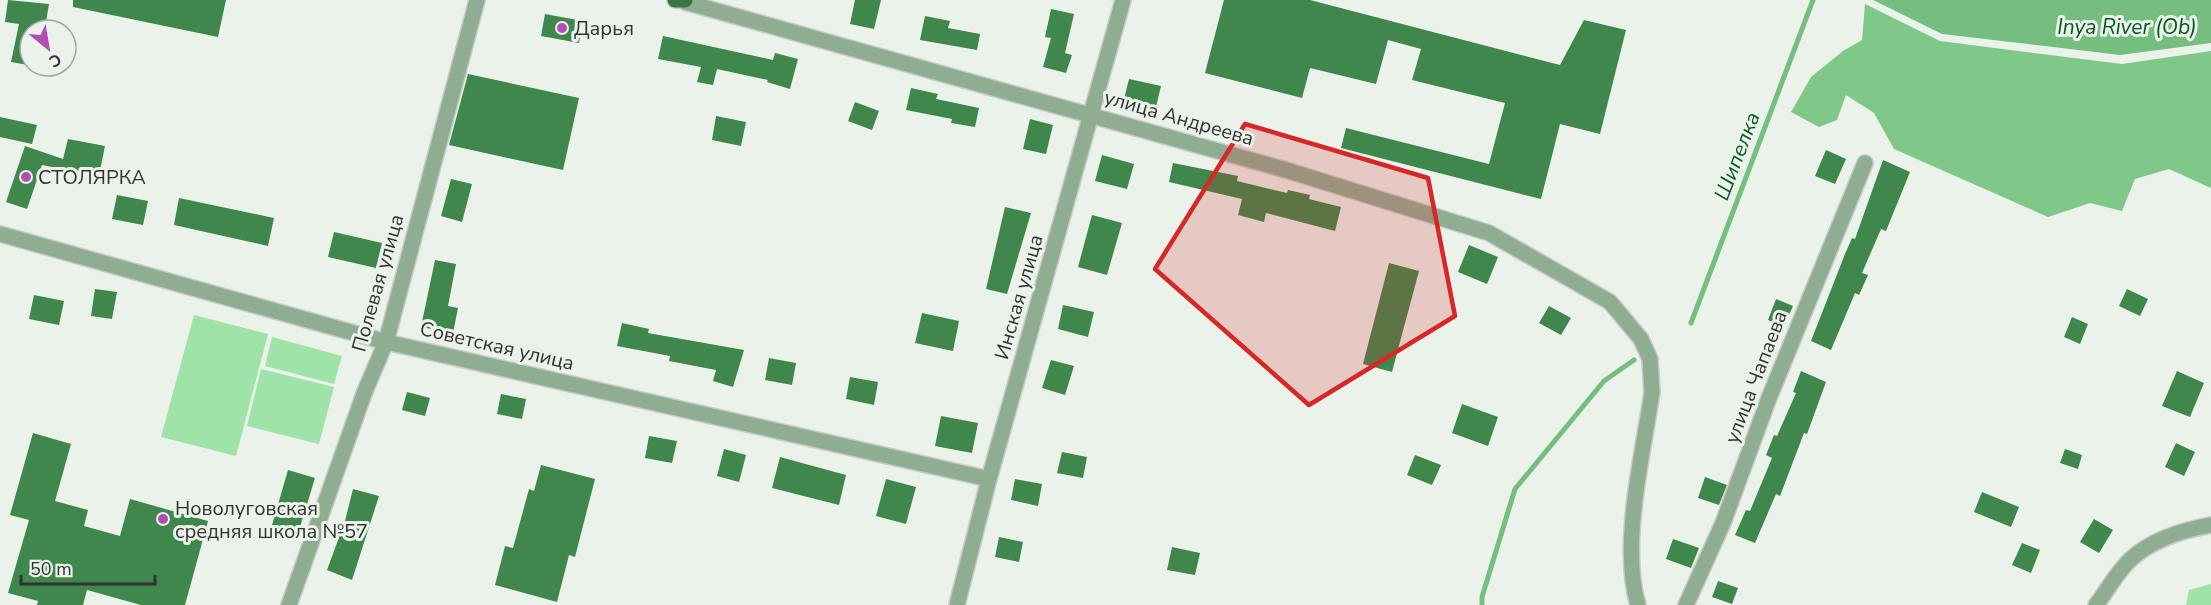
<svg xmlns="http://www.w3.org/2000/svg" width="2211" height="605" font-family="'Nunito Sans',sans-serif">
	<rect width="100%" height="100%" fill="#eaf2ea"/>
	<path fill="#9fe3a8" d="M 194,315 L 268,334 L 236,456 L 161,437 Z
		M 272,337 L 342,356 L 334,384 L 265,366 Z
		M 261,369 L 334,387 L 319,444 L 247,426 Z
		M 2211,584 L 2211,605 L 2186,605 L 2189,590 Z"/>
	<path fill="#7fc889" d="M 1865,4 L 1940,41 L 2122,64 L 2211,51 L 2211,188 L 2169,169 L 2135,179 L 2122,211 L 2090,203 L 2048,217 L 1894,149 L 1874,113 L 1846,95 L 1837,120 L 1819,127 L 1791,112 L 1811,77 L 1843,51 L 1862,40 Z"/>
	<path fill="#76be80" d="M 1873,0 L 2211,0 L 2211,43 L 2120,55 L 1942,34 Z"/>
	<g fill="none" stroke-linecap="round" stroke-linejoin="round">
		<path stroke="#76be80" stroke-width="5" d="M 1691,323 L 1813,0
			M 1482,605 L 1482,597 L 1515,489 L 1604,381 L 1634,360"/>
	</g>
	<path fill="#3f874c" d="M 8,0 L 49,4 L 45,28 L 30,26 L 28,65 L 11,62 L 19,24 L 5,22 Z
		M 73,0 L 226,0 L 218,37 L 73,7 Z
		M 855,0 L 881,0 L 874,29 L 850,24 Z
		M 1224,0 L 1310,0 L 1560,65 L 1584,20 L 1626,30 L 1600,134 L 1560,124 L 1541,199 L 1341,148 L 1346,128 L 1489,164 L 1505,103 L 1412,80 L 1421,49 L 1388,40 L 1376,84 L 1310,68 L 1302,98 L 1205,73 Z
		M 1051,9 L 1074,14 L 1065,53 L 1072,55 L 1066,73 L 1043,67 L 1051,38 L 1045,37 Z
		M 545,14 L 583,21 L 579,43 L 541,36 Z
		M 925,16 L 950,21 L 948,28 L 980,34 L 977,50 L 920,40 Z
		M 663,36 L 773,60 L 775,53 L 798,59 L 790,89 L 767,82 L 768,80 L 717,69 L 713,85 L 697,82 L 701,67 L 658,59 Z
		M 468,74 L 579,98 L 563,170 L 449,145 Z
		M 1129,79 L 1161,86 L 1155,111 L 1123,103 Z
		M 911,88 L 938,94 L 936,99 L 979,108 L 975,127 L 951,123 L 952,119 L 906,110 Z
		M 855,102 L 879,111 L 872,130 L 848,121 Z
		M 716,116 L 746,122 L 741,146 L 712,140 Z
		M 0,117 L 37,125 L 32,144 L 0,137 Z
		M 1030,119 L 1053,125 L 1046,154 L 1023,149 Z
		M 68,139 L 105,146 L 99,176 L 42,165 L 27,209 L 6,202 L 25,146 L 63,159 Z
		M 1826,150 L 1846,159 L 1835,184 L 1815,176 Z
		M 1102,155 L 1134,164 L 1127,189 L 1095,181 Z
		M 1883,160 L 1910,172 L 1886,231 L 1881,229 L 1862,273 L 1868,275 L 1859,295 L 1855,293 L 1831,350 L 1811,341 L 1845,254 L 1852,238 L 1855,239 Z
		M 1173,163 L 1238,176 L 1237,181 L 1287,193 L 1288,190 L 1310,195 L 1309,199 L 1341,207 L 1335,231 L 1266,213 L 1264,222 L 1238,215 L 1242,199 L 1169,182 Z
		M 451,179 L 472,184 L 462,222 L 441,216 Z
		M 117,195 L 148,201 L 143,225 L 112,219 Z
		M 179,198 L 274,218 L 268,246 L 174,225 Z
		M 1005,207 L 1031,213 L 1007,294 L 986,289 Z
		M 1092,215 L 1122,223 L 1107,275 L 1078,267 Z
		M 334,232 L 382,243 L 376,268 L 328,257 Z
		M 1469,245 L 1498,257 L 1487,284 L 1458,272 Z
		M 435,260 L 456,264 L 448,306 L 458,308 L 453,333 L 421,327 Z
		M 1389,263 L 1419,271 L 1392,372 L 1363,364 Z
		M 95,289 L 117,292 L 112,319 L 91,316 Z
		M 2127,289 L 2148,299 L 2140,316 L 2119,306 Z
		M 34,295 L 64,301 L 59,325 L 29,319 Z
		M 1776,299 L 1793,306 L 1784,327 L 1768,320 Z
		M 1063,305 L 1094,312 L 1088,337 L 1058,329 Z
		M 1549,306 L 1571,318 L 1561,335 L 1539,323 Z
		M 922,313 L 959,321 L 953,351 L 915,343 Z
		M 2072,317 L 2088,324 L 2080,344 L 2064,337 Z
		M 622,323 L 649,329 L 648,333 L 744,350 L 733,387 L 713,381 L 716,370 L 669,361 L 670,356 L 617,346 Z
		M 769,358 L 796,363 L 792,385 L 765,380 Z
		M 1051,360 L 1074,366 L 1065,395 L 1042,388 Z
		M 1801,371 L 1826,382 L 1807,434 L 1804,433 L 1780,496 L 1776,494 L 1755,543 L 1735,535 L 1746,510 L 1750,511 L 1772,458 L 1766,455 L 1774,435 L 1777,436 L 1796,393 L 1793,392 Z
		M 2177,371 L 2204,383 L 2190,417 L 2162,406 Z
		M 850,377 L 878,382 L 874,405 L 846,399 Z
		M 407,392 L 430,398 L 425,416 L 402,410 Z
		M 501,394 L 526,399 L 522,419 L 497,414 Z
		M 1462,404 L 1498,417 L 1488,446 L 1452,433 Z
		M 941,416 L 978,423 L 972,453 L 935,446 Z
		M 33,433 L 71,444 L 55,501 L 88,510 L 84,526 L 120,536 L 130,499 L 208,521 L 185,605 L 141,605 L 87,590 L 83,605 L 37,605 L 38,601 L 8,593 L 29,520 L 10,515 Z
		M 649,436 L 677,441 L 672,463 L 645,458 Z
		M 2176,443 L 2195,452 L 2184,476 L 2165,467 Z
		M 724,449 L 746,455 L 739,482 L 717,476 Z
		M 2065,449 L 2082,455 L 2078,469 L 2060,463 Z
		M 1062,452 L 1087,457 L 1083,478 L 1057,473 Z
		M 1415,455 L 1441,465 L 1432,485 L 1407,475 Z
		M 780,457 L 846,475 L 839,505 L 772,488 Z
		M 541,465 L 595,479 L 575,557 L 569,555 L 557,602 L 495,585 L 505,546 L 513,548 L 529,489 L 534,491 Z
		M 288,470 L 315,478 L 296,540 L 270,532 Z
		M 1705,477 L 1727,485 L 1719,505 L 1698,498 Z
		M 886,479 L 916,487 L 906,524 L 876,516 Z
		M 1015,479 L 1042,484 L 1038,506 L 1011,500 Z
		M 353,489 L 379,496 L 352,580 L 327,570 L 345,521 Z
		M 1982,492 L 2019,507 L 2011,527 L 1974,512 Z
		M 2094,519 L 2113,530 L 2099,553 L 2080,542 Z
		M 999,537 L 1023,542 L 1019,562 L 995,557 Z
		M 1673,539 L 1699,548 L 1691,568 L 1666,559 Z
		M 2022,543 L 2040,550 L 2031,573 L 2012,565 Z
		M 1172,547 L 1200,553 L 1195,575 L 1167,570 Z
		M 1718,581 L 1738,588 L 1732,604 L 1712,597 Z"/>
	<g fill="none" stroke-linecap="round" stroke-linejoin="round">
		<g stroke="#c5ccc5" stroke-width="18">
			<path id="minor" d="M 685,2 L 1286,170 L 1489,233 L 1610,302 L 1641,339 L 1650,359 L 1652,392 C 1643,455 1620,544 1638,605
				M 0,234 L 386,342 L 989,479
				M 289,605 L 365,391 L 386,342 L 477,0
				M 957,605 L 989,479 L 1123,0
				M 1686,605 L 1723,523 L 1769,398 L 1865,163
				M 2096,605 C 2107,591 2117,572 2130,560 C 2151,540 2183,530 2211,525"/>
		</g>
		<g stroke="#c5ccc5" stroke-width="18">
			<path id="major" d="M 675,0 L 685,0"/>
		</g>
		<use href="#minor" stroke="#8fad92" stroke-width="15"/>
		<use href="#major" stroke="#3a7544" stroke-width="15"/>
	</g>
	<path fill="#d62828" fill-opacity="0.2" stroke="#d62828" stroke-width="4.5" stroke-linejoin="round" d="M 1245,124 L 1428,178 L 1455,316 L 1309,405 L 1155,269 Z"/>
	<g fill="#b24db2" stroke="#eaf2ea" stroke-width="2">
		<circle cx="562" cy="28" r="6"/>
		<circle cx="26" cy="177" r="6"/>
		<circle cx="163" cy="519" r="6"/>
	</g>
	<g text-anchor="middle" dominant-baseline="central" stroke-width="6" stroke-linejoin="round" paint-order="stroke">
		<g font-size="20" fill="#303330" stroke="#eaf2ea" text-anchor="start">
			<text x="574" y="28">Дарья</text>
			<text x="38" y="177">СТОЛЯРКА</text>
			<text x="175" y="508">Новолуговская<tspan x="175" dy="23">средняя школа №57</tspan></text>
		</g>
		<g font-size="20" fill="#303330" stroke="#eaf2ea">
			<text transform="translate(1179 118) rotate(16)">улица Андреева</text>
			<text transform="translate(378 283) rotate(-74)">Полевая улица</text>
			<text transform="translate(1019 297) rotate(-74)">Инская улица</text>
			<text transform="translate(497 346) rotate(13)">Советская улица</text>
			<text transform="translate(1756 377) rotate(-69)">улица Чапаева</text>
		</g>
		<g font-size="21" font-style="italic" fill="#02591f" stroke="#eaf2ea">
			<text x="2127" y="27">Inya River (Ob)</text>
			<text transform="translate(1737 156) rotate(-69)">Шипелка</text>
		</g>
	</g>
	<g transform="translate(48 48) rotate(150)"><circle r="28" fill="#eaf2ea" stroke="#a0a6a0" stroke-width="1.5"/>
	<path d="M0-4.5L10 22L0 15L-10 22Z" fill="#b24db2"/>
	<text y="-9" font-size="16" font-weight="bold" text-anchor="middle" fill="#303330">С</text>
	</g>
	<path d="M21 575v9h134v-9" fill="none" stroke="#303330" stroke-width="3"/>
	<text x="30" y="575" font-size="18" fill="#303330" stroke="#eaf2ea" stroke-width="4.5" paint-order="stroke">50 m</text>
</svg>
